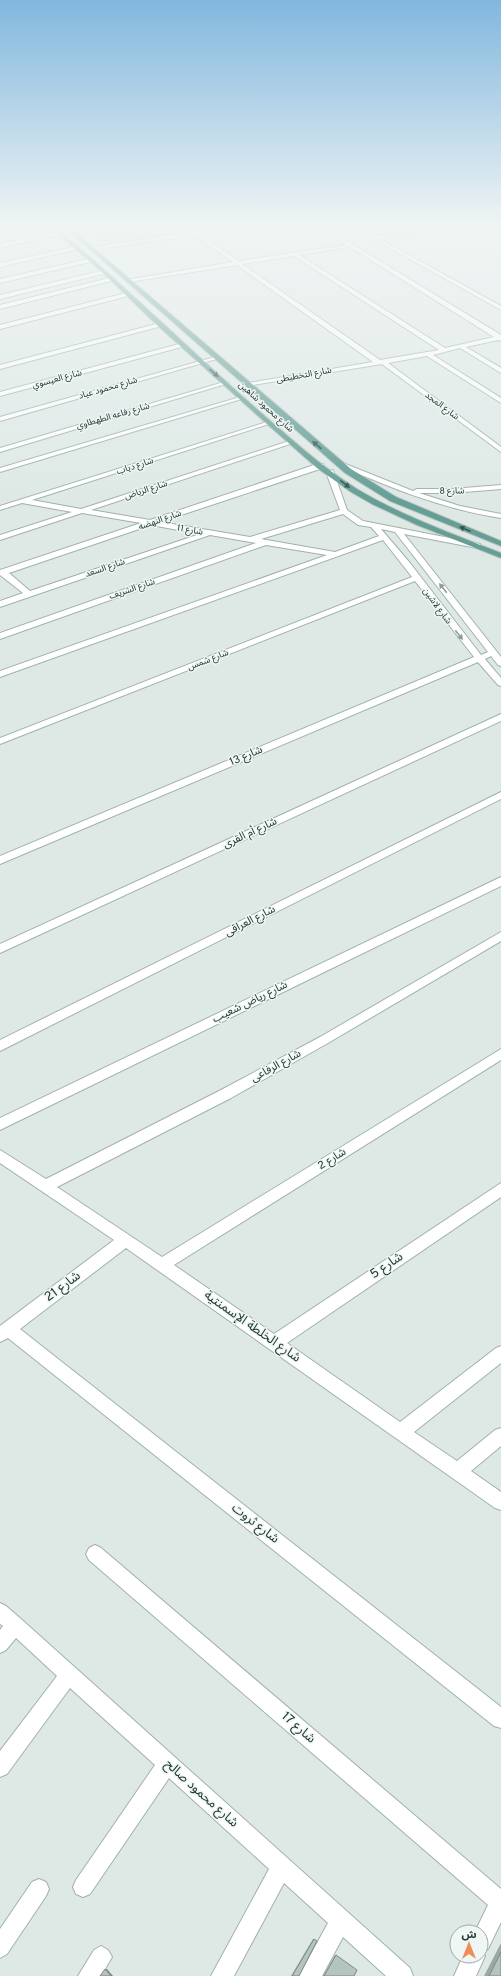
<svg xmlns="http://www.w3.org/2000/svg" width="501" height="1976" font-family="Overpass,'Noto Sans Arabic',sans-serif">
	<rect width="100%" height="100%" fill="#dee9e6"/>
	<path fill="#b7dac5" d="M 83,225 L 234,225 L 107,245 Z"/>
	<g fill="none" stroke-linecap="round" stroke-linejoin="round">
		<g stroke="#a1b1ad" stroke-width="2">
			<path id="minor" d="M 165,225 C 168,225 186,228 188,229 L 175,231 Z
				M 237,225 L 251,225 L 199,234 L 239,261 L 346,245 L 315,225 L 321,225 L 501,335 L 501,341 L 498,340 L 466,347 L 501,368 L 501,373 L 460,348 L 433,355 L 501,398 L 501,403 L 427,356 L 388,363 L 501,447 L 501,452 L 382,364 L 246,386 L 245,385 L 248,383 L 373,362 L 237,265 L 129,282 L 126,280 L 233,262 L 194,235 L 92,250 L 89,248 ZM 350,247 L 494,337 L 445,348 L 299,255 ZM 294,256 L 439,350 L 380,360 L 242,264 Z
				M 349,225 C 360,225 367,236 377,236 C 419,236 460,223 501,235 L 501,238 C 462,228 420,234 380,239 L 501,306 L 501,310 Z
				M 60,232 L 62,234 L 0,248 L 0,244 Z
				M 77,246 L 79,249 L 0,267 L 0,263 Z
				M 92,258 L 94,261 L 0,283 L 0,279 Z
				M 105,270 L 107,273 L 0,299 L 0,295 Z
				M 113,277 L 115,280 L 0,309 L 0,305 Z
				M 130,292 L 132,295 L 0,329 L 0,325 Z
				M 160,323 L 163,325 L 162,326 L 0,369 L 0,365 Z
				M 183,343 L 185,344 L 185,346 L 0,396 L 0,392 Z
				M 215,357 L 220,358 L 0,421 L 0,417 Z
				M 224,382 L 229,383 L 0,452 L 0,448 Z
				M 240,397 L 245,398 L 0,472 L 0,468 Z
				M 267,422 L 272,423 L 32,500 L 81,509 L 289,441 L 293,441 L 293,443 L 91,510 L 150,520 L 317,464 L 323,464 L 323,468 L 160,522 L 250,537 L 340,510 L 326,472 L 333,470 L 347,510 L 363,521 L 480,544 L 480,548 L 477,548 L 404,534 L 501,657 L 501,666 L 498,665 L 491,656 L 485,659 L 501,678 L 501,686 L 498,685 L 478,662 L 0,864 L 0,856 L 474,657 L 415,581 L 0,744 L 0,738 L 412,577 L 383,540 L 0,677 L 0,671 L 327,555 L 266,545 L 0,639 L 0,633 L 256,543 L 210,535 L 0,607 L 0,601 L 23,593 L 0,575 L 0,570 L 141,523 L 82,513 L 0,540 L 0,535 L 72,512 L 22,503 L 0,510 L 0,506 ZM 343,514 L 358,525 L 371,527 L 379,536 L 335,552 L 261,539 ZM 151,525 L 200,534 L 30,591 L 9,573 ZM 381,529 L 395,532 L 488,652 L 481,655 L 410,563 Z
				M 334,461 L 338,461 L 413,491 L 417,489 L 452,489 L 501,485 L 501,489 L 452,493 L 419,493 L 460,506 L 501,514 L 501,518 C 442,509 388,487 334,463 Z
				M 501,714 L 501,721 L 0,953 L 0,944 Z
				M 501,792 L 501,799 L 0,1051 L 0,1040 Z
				M 501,877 L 501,886 L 0,1130 L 0,1118 Z
				M 501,932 L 501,941 L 328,1043 L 231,1098 L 57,1187 L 162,1257 L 501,1049 L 501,1060 L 174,1265 L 274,1334 L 501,1183 L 501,1197 L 287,1343 L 400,1422 L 496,1348 L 501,1346 L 501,1363 L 414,1432 L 457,1461 L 495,1430 L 501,1428 L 501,1446 L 471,1471 L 501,1492 L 501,1510 L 495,1508 L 126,1248 L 20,1329 L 501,1707 L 501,1728 L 494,1726 L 8,1338 L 0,1342 L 0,1326 L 114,1240 L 0,1163 L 0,1150 L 46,1179 L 221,1090 L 320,1037 Z
				M 95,1545 L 101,1548 L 501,1889 L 501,1922 L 488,1949 L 483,1952 L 485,1956 L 476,1976 L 454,1976 L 463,1956 L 481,1956 L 481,1932 L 475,1932 L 488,1905 L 89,1560 L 86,1554 L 89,1548 Z
				M 0,1603 L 6,1606 L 21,1619 L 410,1968 L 413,1976 L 386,1976 L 343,1937 L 322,1976 L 299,1976 L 328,1923 L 284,1883 L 234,1976 L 211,1976 L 269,1869 L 169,1778 L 90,1894 L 83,1897 L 76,1894 L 73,1887 L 76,1880 L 155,1765 L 70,1688 L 7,1774 L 0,1777 L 0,1751 L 57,1676 L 16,1638 L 6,1650 L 0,1653 L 0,1630 L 3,1626 L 0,1624 Z
				M 39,1879 L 46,1882 L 49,1889 L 46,1896 L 7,1954 L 0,1958 L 0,1929 L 32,1882 Z
				M 101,1946 L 108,1950 L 112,1957 L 101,1976 L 78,1976 L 94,1950 Z"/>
		</g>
		<g stroke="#bcc4c2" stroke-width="2">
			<path id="major" d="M 48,225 L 53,225 C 118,280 179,339 242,396 C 279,428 316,463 357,489 C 402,516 453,534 501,553 L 501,558 L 417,525 L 372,504 L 351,492 L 317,468 L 267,424 L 158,326 L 103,273 Z
				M 62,225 L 67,225 L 351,469 L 396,497 L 501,541 L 501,546 L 390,501 L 345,473 Z"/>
		</g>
		<use href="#minor" fill="#fff" fill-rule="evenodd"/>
		<use href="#major" fill="#649e95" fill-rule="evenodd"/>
	</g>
	<path fill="#9ba9a4" d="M 313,1939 L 314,1939 L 299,1976 L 291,1976 Z
		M 501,1943 L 501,1976 L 484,1976 Z
		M 335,1955 L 336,1955 L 354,1976 L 323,1976 Z"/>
	<path fill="#7e8986" d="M 105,1969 L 107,1969 L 113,1976 L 111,1976 Z"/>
	<path fill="#b4c4bf" stroke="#7e8986" d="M 314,1939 L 317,1941 L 299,1976 L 292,1976 Z
		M 501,1952 L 501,1976 L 489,1976 Z
		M 336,1955 L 357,1970 L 354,1976 L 324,1976 Z
		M 105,1969 L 111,1976 L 100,1976 Z"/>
	<defs><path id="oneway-solid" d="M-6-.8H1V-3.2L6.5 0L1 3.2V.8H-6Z"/></defs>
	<g fill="#345752">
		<use href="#oneway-solid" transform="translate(214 373) rotate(41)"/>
		<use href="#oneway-solid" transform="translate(317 445) rotate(-139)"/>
		<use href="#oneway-solid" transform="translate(345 484) rotate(38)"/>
		<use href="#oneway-solid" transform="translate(465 529) rotate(-158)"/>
	</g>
	<g fill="#909c9a">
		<use href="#oneway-solid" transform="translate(443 588) rotate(-128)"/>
		<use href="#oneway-solid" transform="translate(459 635) rotate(52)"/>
	</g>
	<linearGradient id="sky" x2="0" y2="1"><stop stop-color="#81b7de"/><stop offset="0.45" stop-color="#f0f5f4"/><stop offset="1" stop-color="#f0f5f4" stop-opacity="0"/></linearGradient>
	<rect width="501" height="502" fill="url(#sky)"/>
	<g text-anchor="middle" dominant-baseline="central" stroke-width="3" stroke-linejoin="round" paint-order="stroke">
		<g font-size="9" fill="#203935" stroke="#eff6f3">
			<text transform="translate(304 375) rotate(-10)">شارع التخطيطى</text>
			<text transform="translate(57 379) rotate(-15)">شارع العيسوي</text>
			<text transform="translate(108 388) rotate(-16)">شارع محمود عياد</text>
			<text transform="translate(442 406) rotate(37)">شارع المجد</text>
			<text transform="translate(266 407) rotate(42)">شارع محمود شاهين</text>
			<text transform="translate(113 416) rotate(-16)">شارع رفاعه الطهطاوي</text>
			<text transform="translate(135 466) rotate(-18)">شارع دياب</text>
			<text transform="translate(146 490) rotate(-18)">شارع الرياض</text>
			<text transform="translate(452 491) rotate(-1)">شارع 8</text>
			<text transform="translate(160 520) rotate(-19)">شارع النهضه</text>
			<text transform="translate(190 530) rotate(10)">شارع 11</text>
			<text transform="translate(105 568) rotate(-19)">شارع السعد</text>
			<text transform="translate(132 589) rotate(-19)">شارع الشريف</text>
			<text transform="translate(437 606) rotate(54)">شارع لاشين</text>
			<text transform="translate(208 660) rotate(-21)">شارع شمس</text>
		</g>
		<g font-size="11" fill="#203935" stroke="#eff6f3">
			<text transform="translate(246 756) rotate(-23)">شارع 13</text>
			<text transform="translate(250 833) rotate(-25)">شارع أم القرى</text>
			<text transform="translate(250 921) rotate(-27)">شارع العراقى</text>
			<text transform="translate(250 1002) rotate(-26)">شارع رياض شعيب</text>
			<text transform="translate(276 1066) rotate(-29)">شارع الرفاعى</text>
			<text transform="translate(332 1159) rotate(-32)">شارع 2</text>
		</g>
		<g font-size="13" fill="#203935" stroke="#eff6f3">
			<text transform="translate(387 1266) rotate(-34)">شارع 5</text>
			<text transform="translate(63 1287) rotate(-37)">شارع 21</text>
			<text transform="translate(252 1327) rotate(35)">شارع الخلطة الإسمنتية</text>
			<text transform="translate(255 1524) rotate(38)">شارع ثروت</text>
			<text transform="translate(298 1728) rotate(41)">شارع 17</text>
			<text transform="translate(201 1794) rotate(42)">شارع محمود صالح</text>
		</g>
	</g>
	<g transform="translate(469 1944)"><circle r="19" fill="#eff6f3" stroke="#9caaa7"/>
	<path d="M0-3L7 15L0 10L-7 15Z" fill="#ee8d58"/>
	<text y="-6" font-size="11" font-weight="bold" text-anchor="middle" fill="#203935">ش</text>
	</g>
</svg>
